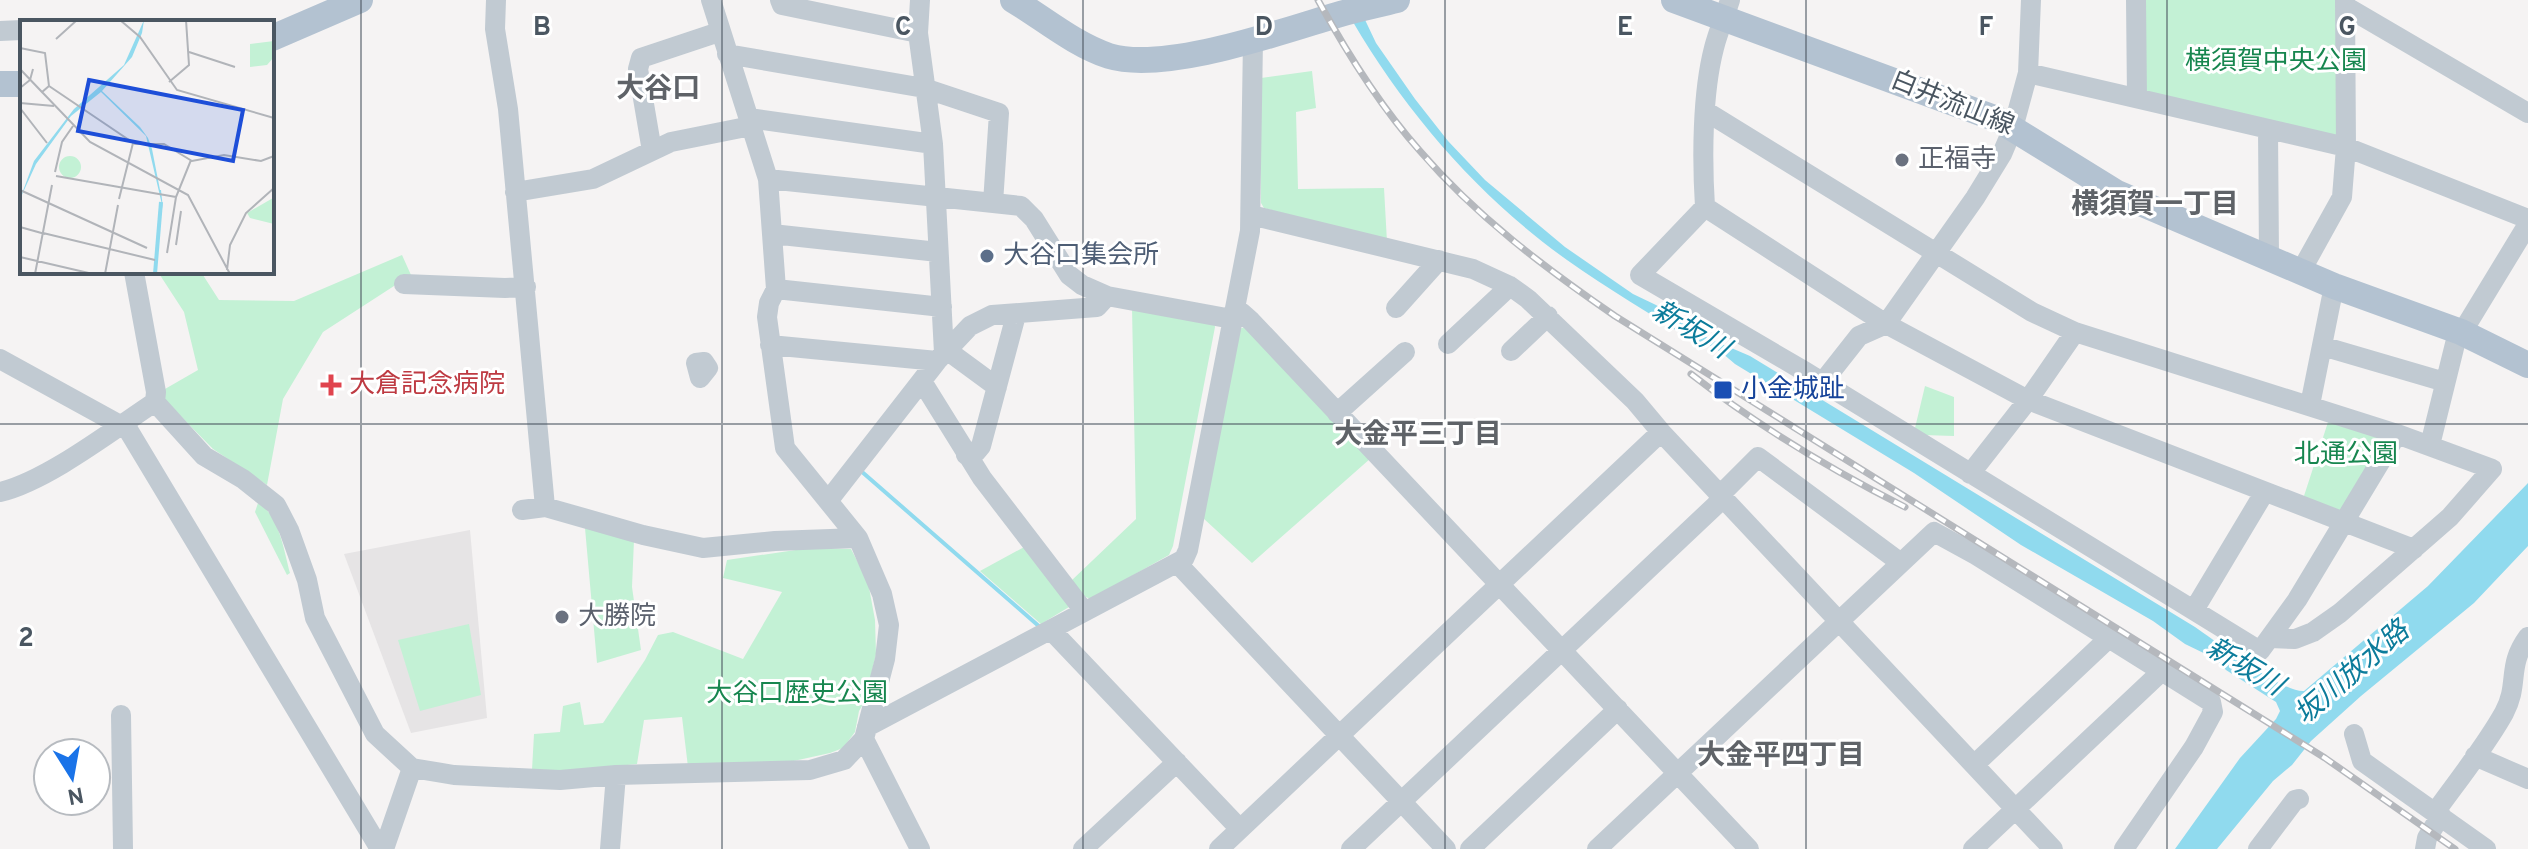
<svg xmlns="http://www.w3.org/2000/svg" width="2528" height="849" font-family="Overpass,'Noto Sans JP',sans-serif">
	<rect width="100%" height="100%" fill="#f5f3f3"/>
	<path fill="#e6e4e5" d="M 470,530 L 487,718 L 411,733 L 344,554 Z"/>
	<path fill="#c3f1d5" d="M 2141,0 L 2339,0 L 2337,137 L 2141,95 Z
		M 1312,71 L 1316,108 L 1296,112 L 1298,189 L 1384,188 L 1387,242 L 1264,208 L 1261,203 L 1261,78 Z
		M 402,255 L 411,275 L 323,332 L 283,399 L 267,485 L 213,449 L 158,393 L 198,370 L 184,312 L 158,272 L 201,272 L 219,300 L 294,301 Z
		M 1132,307 L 1214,322 L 1215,327 L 1173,546 L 1169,555 L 1091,599 L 1083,596 L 1071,581 L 1136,519 Z
		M 1248,326 L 1371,458 L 1252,563 L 1203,518 L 1239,329 Z
		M 1925,386 L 1954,397 L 1954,436 L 1923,435 L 1915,428 Z
		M 2329,419 L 2384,438 L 2343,512 L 2303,499 Z
		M 258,503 C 279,514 284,551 290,573 L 287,575 L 255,512 Z
		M 585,528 L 634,540 L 632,587 L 641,650 L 597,663 Z
		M 1026,546 L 1069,607 L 1041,624 L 980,571 Z
		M 809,548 L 851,549 L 868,582 L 875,620 L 876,654 L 865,701 L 859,711 L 855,732 L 843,748 L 830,753 L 780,764 L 688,767 L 682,717 L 644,720 L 637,764 L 568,771 L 532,770 L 534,734 L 560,732 L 563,706 L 580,702 L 584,725 L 603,723 L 645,660 L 658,635 L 673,632 L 743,659 L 782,592 L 723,578 L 727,560 Z
		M 469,624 L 481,695 L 420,711 L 398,640 Z"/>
	<path fill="#90daee" d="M 1358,5 L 1376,43 L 1415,99 L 1448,141 L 1485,180 L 1565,247 L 1633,294 L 1656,305 L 1708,338 L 1750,356 L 2195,627 C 2216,641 2282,693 2304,691 L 2428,586 L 2528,483 L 2528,546 L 2474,603 L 2361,696 L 2311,741 L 2292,765 L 2273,781 L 2217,849 L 2175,849 L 2240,758 L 2276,719 L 2280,711 L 2276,702 L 2226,670 L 2216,659 L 2185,644 L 2153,621 L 2021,545 L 1914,473 L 1735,364 C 1725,355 1710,342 1695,342 C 1652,315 1608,289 1567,260 C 1480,198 1407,114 1353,22 Z"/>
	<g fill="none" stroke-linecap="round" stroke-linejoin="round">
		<path stroke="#90daee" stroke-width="4" d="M 861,471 L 1041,628"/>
		<path stroke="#c1cad2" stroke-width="20" d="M 496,0 L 495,29 L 508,109 L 545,507
			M 780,0 L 782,5 L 918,33
			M 920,0 L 918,33 L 933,144 L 944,353
			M 1730,0 C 1725,16 1718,32 1714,48 C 1702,94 1702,160 1705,207 L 1640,275 L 1804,371 L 2260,651 L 2297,600 L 2397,434
			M 2136,0 L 2137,98
			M 2345,6 L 2528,113
			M 0,31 L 22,30
			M 727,54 L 924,88 L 999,113 L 993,203
			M 2028,73 L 2346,147 L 2528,219
			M 1707,112 L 2032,312 L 2075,332 L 2397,434 L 2492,469 L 2450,517 L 2340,613 L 2313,632 L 2295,639 L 2270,638
			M 749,118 L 933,144
			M 2268,129 L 2269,257
			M 652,151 L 638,69 L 641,58 L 719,32
			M 768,179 L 1021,206 L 1034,219 L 1069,275 L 1082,285 L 1107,296 L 1232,319
			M 515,192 L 593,179 L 671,142 L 751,126
			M 1705,207 L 1886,324 L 2028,400 L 2414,549
			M 1251,215 L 1473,269 L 1510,286 L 1528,299 L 1635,401 L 1661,432 L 2053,849
			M 772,234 L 938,252
			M 2301,271 L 2342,197 L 2346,147 L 2345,0
			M 134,272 L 156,392 L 155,402 L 204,456 L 243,479 L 276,505 L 289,530 L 307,580 L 315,618 L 375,734 L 412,768 L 454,775 L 560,780 L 616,775 L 810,770 L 844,760 L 864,739 L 885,659 L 889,625 L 882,594 L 858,538 L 785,448 L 767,317 L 769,303 L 776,289 L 768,179 L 711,0
			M 404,284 L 505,288 L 526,287
			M 776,289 L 942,307
			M 1396,308 L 1439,260
			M 1234,311 L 1242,313 L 1251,321 L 1749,849
			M 1448,344 L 1510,286
			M 770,345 L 937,361
			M 2322,346 L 2445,382
			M 948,351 L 997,387
			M 1511,351 L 1548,316
			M 0,359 L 120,425
			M 704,362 L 708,368 L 700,378 L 696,363 Z
			M 923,383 L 982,478 L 1084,611
			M 1822,383 L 1859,336 L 1886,324 L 1975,198 L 2002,154 L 2013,128 L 2028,73 L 2031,0
			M 2310,405 L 2334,286
			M 1337,413 L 1405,352
			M 124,423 L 380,849
			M 2430,445 L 2455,344 L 2528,224
			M 966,455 L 976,452 L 981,446 L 1016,315
			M 1970,474 L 2028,400 L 2075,332
			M 0,492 C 47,481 114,429 155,402
			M 828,501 L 937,361 L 970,326 L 992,315 L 1097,307 L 1107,296
			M 522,510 L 545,507 L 643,535 L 703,548 L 775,541 L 858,538
			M 1178,564 L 1446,849
			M 2194,610 L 2264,493
			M 1051,630 L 1240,829
			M 121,715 L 123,849
			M 867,727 L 1184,559 L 1188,550 L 1250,231 L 1253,40
			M 2354,734 L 2362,761 L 2486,849
			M 864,739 L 920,849
			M 2475,756 L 2528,779
			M 1974,765 L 2109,638
			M 2436,811 C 2459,779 2485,747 2504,713 C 2520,683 2506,667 2528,637
			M 384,849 L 412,768
			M 610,849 L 616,775
			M 1083,849 L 1177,762
			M 1219,849 L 1661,432
			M 1351,849 L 1716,505 L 1726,489 L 1758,457 L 1901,563
			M 1470,849 L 1618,709
			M 1597,849 L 1934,532 L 1976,555 L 2211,702 L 2213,712 L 2194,747 L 2124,849
			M 1973,849 L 2161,672
			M 2258,849 L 2295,800 L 2299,799
			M 2425,849 L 2427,838 L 2441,815"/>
		<path stroke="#b3c2d1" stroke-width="26" d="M 1013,0 C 1043,18 1075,45 1109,56 C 1165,73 1280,32 1337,15 C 1357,9 1378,5 1397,0
			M 1674,0 L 1997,119 L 2117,193 L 2334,286 L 2461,332 L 2528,365
			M 272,38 L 360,0
			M 0,84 L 22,84"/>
		<g stroke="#b5b8bd" stroke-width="7">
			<path id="rail" d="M 1318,0 C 1347,53 1380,106 1420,151 C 1476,216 1545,268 1615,316 L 2325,758 L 2455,849
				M 1691,374 C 1758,426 1830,469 1905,507"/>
		</g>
		<use href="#rail" stroke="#fff" stroke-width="4" stroke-dasharray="12" stroke-linecap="butt"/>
	</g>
	<path fill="none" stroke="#4a5661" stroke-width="2" stroke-opacity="0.55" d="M 361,0 L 361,849M 722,0 L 722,849M 1083,0 L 1083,849M 1445,0 L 1445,849M 1806,0 L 1806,849M 2167,0 L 2167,849M 0,424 L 2528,424"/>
	<g fill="#6b7280" stroke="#fff" stroke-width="3">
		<circle cx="1902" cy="160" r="8"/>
		<circle cx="562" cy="617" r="8"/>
	</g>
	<circle fill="#5c6f8a" stroke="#fff" stroke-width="3" cx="987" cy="256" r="8"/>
	<path fill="#e0444e" stroke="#fff" stroke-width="3" d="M327 373h8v8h8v8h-8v8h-8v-8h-8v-8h8z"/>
	<rect fill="#1a4fb4" stroke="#fff" stroke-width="3" x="1713" y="380" width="20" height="20" rx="4"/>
	<g text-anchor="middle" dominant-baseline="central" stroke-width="6" stroke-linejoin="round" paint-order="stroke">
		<g font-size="26" fill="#17864f" stroke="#fff">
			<text x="2276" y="62">横須賀中央公園</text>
			<text x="2346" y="455">北通公園</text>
			<text x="797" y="694">大谷口歴史公園</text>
		</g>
		<g font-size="26" fill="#4a5661" stroke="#fff">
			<text transform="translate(1952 104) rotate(22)">白井流山線</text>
		</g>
		<g font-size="26" fill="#5b616d" stroke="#fff" text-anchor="start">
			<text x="1918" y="160">正福寺</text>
			<text x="578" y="617">大勝院</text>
		</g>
		<g font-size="26" fill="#4e5e75" stroke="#fff" text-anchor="start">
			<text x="1003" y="256">大谷口集会所</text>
		</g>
		<g font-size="26" fill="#be3a42" stroke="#fff" text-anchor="start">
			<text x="349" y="385">大倉記念病院</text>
		</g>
		<g font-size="26" fill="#164399" stroke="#fff" text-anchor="start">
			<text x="1741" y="390">小金城趾</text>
		</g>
		<g font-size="28" font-weight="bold" fill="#5f6368" stroke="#fff">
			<text x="658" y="90">大谷口</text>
			<text x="2155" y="206">横須賀一丁目</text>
			<text x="1418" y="436">大金平三丁目</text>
			<text x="1781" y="757">大金平四丁目</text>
		</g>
		<g font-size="28" font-style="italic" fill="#0c7c9b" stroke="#fff">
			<text transform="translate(1690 331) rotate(31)">新坂川</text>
			<text transform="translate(2244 668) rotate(31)">新坂川</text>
			<text transform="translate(2353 674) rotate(-41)">坂川放水路</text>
		</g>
	</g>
	<g transform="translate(20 20)">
		<rect width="254" height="254" fill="#f5f3f3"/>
		<path d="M 254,21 L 254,37 L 247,45 L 230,47 L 230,24 ZM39 147a11 11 0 1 1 22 0a11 11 0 1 1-22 0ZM 253,178 L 254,204 L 230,198 L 227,193 Z" fill="#c3f1d5"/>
		<path d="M 124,0 L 122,13 L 112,37 L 82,71 L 120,107 L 128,118 L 132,129 L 140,170 L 141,170 L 143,189 L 126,116 L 81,72 L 51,96 L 16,144 L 0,179 L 14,141 L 54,89 L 104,45 Z" fill="#90daee"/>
		<path fill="none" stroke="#90daee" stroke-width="4" d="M 135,254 L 141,182"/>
		<path fill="none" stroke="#b1b4b9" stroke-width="2" d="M 100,0 L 120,17 L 157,70 L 254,98M 36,19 L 57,0M 0,28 L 25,33 L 29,66 L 115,124 L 144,124 L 172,141 L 204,135 L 241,141 L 254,136M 169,32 L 215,47M 0,49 L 22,72 L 29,66M 149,62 L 169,45 L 166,0M 0,68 L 10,60 L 13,49M 22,72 L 70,122 L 168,175 L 210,254M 0,83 L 34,86M 0,88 L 27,123M 35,152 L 42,122 L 53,106M 36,156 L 156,177M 0,170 L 127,228M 99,179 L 113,123M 0,207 L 25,214M 23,213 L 135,240M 156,225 L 161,191M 147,233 L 156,177 L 171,140M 0,237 L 73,254M 207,250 L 210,225 L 226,193 L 254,168M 15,254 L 32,165M 85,254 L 98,185"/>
		<path fill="#1d4ed8" fill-opacity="0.15" stroke="#1d4ed8" stroke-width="4" d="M 69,60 L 223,90 L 213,141 L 58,111 Z"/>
		<rect width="254" height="254" fill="none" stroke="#4a5661" stroke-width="4"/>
	</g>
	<g font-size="26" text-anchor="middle" font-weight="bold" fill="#4a5661" stroke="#fff" stroke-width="6" stroke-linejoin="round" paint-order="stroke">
		<text x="542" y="35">B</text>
		<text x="903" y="35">C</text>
		<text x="1264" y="35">D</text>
		<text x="1625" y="35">E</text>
		<text x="1986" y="35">F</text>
		<text x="2347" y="35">G</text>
		<text x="26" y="646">2</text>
	</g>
	<g transform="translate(72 777) rotate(169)"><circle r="38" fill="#ffffff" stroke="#b7bbc0" stroke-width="2"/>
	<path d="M0-6L14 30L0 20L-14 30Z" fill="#1a73e8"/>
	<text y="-12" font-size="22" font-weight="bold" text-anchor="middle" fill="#4a5661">N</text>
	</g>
</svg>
